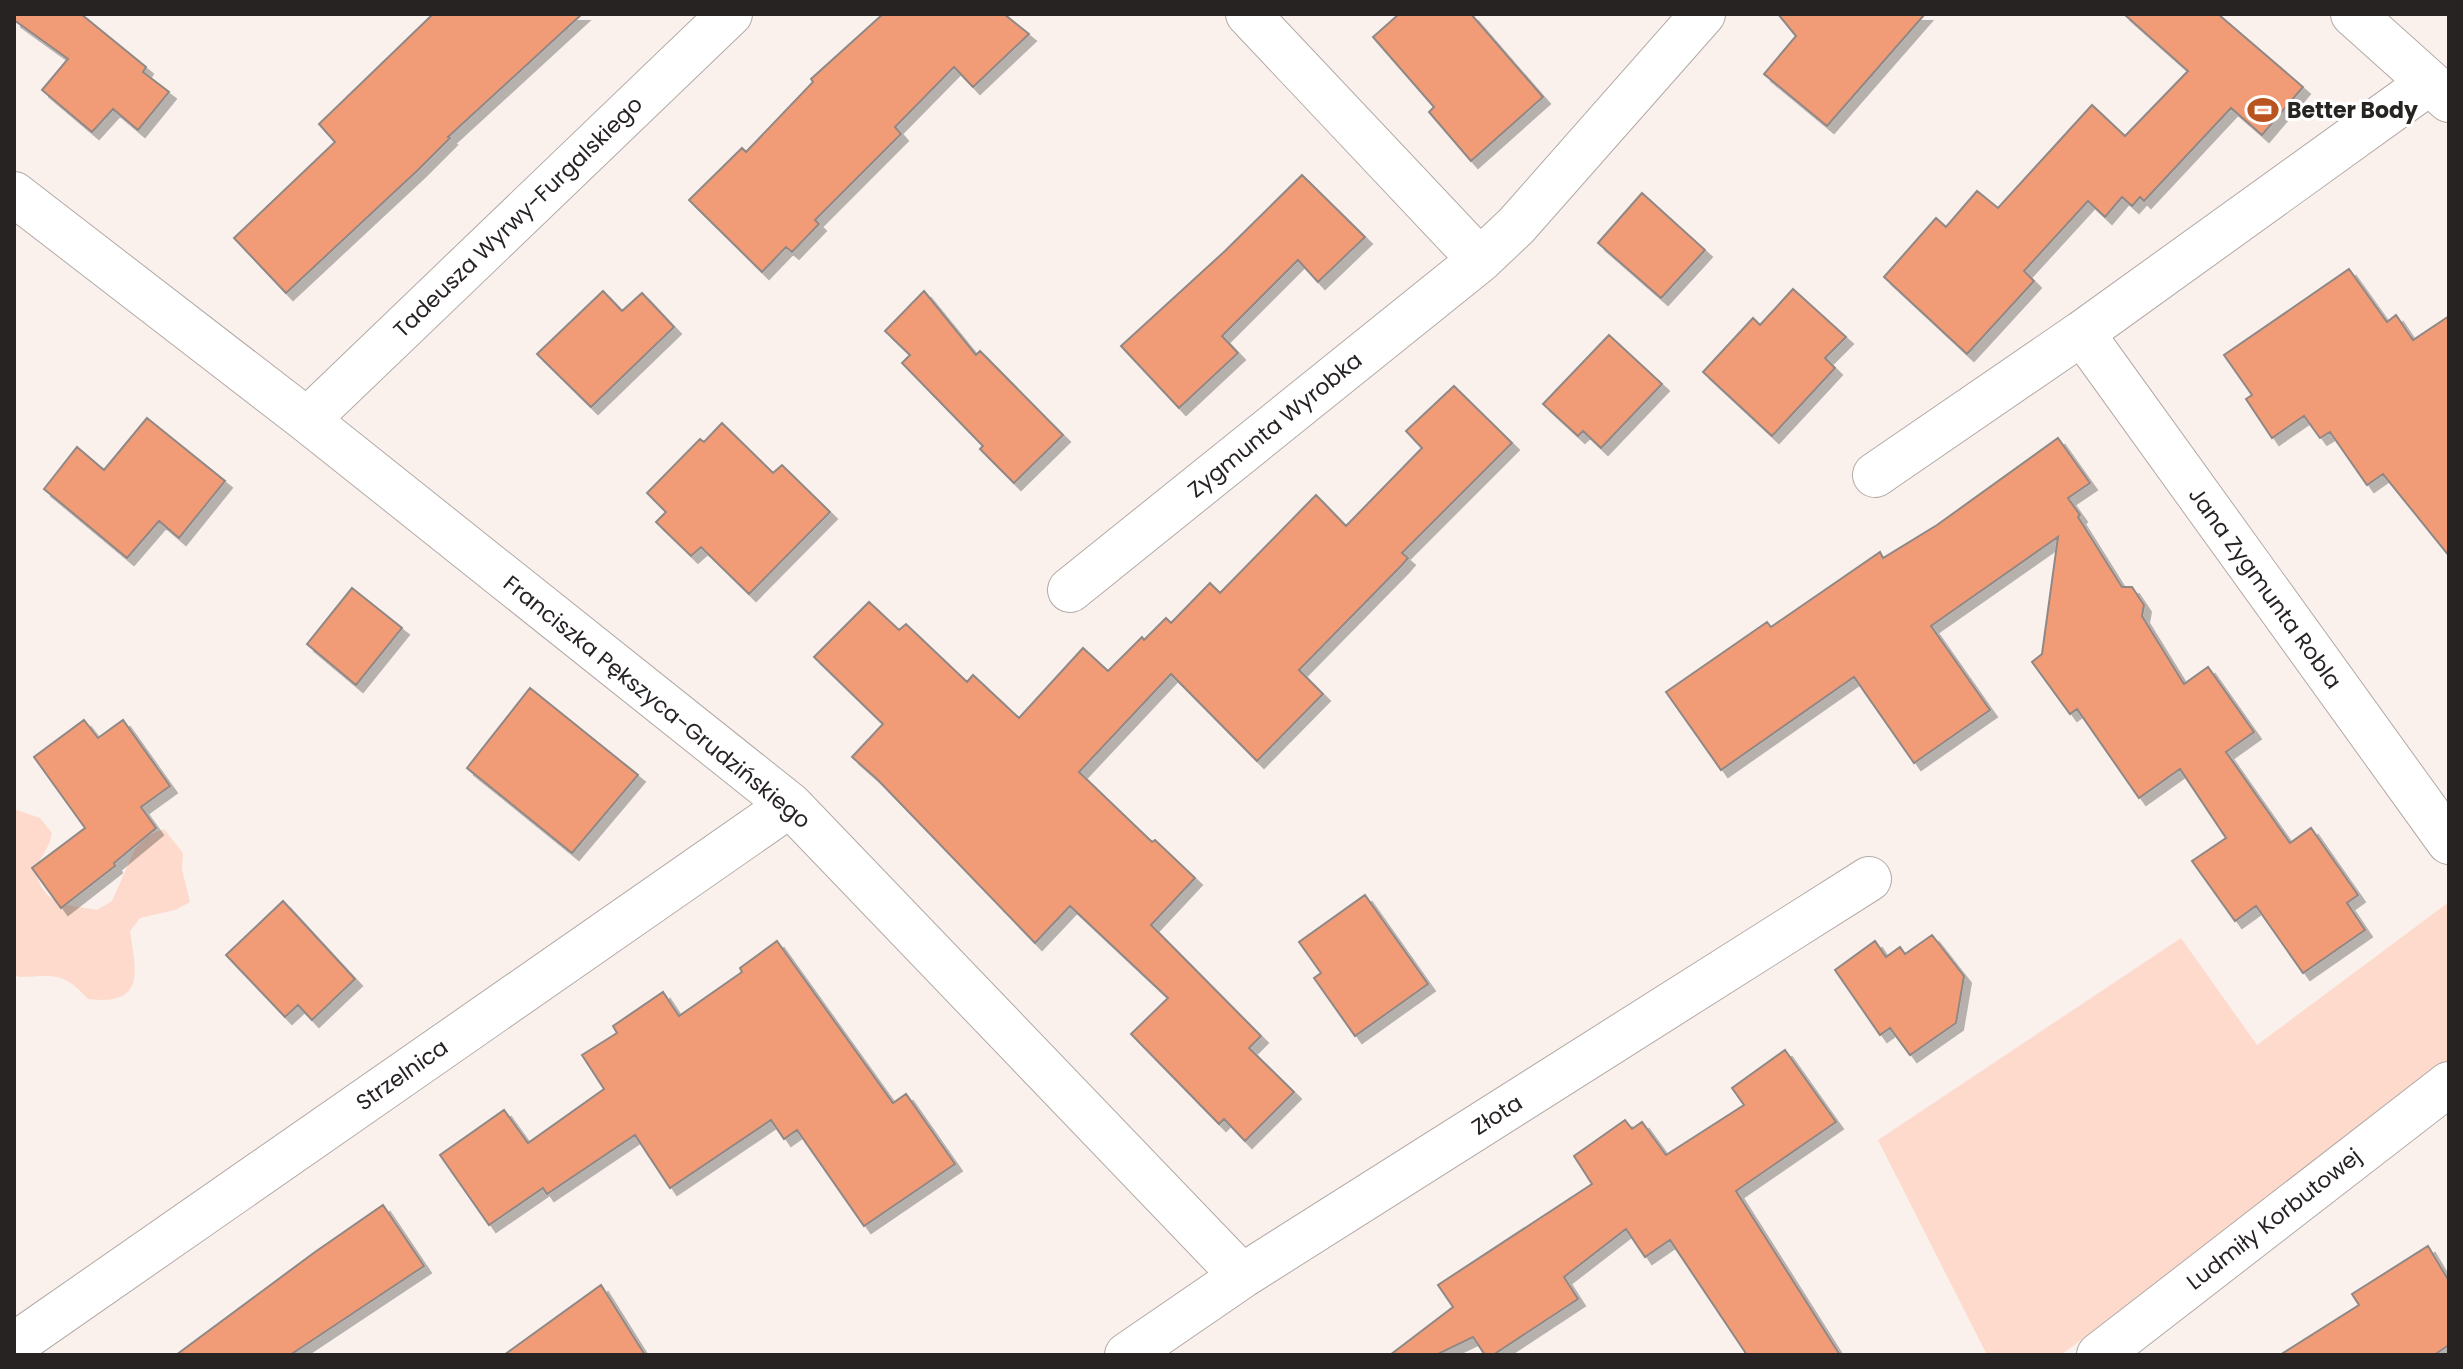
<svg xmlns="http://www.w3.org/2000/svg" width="2463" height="1369" font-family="Poppins,sans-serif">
	<defs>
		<filter id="shadow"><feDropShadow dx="7" dy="7" stdDeviation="0" flood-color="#0004"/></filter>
	</defs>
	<rect width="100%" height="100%" fill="#faf1ed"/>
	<path fill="#fddacb" d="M 14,809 L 40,818 L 52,833 C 49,848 45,850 39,862 C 36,869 37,880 41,886 C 52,907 76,906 97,910 L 112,901 L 135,849 L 147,836 L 164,829 L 183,853 L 182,869 L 190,902 L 175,910 L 140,918 L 130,931 C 136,972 146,1006 88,999 C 63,971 54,976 20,977 L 14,975 Z
		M 2449,902 L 2449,1062 L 2061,1355 L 1987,1355 L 1878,1140 L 2181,938 L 2257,1045 Z"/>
	<path fill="#f19c77" stroke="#918885" stroke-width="2" filter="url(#shadow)" d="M 14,14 L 81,14 L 146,67 L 143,72 L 169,92 L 138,130 L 113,109 L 92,132 L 42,90 L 68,59 L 14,20 Z
		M 433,14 L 582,14 L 448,137 L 450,138 L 418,170 L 286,293 L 234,238 L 335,142 L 319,124 Z
		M 883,14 L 1004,14 L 1029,34 L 973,87 L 954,67 L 895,127 L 901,134 L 815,220 L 819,224 L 792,252 L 786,247 L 762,272 L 689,200 L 742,148 L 746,152 L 813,82 L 811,79 Z
		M 1399,14 L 1471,14 L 1543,97 L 1471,161 L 1429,112 L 1434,107 L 1373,37 Z
		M 1778,14 L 1925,14 L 1827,126 L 1764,74 L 1796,36 Z
		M 2124,14 L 2218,14 L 2303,87 L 2262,135 L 2231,108 L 2144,201 L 2140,197 L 2132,206 L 2122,197 L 2105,217 L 2088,201 L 2024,271 L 2034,281 L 1967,354 L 1884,277 L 1936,218 L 1946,227 L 1977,191 L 1998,208 L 2092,105 L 2125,136 L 2188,71 Z
		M 1302,175 L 1365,237 L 1318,282 L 1298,260 L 1222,336 L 1238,353 L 1179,408 L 1121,346 L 1225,251 Z
		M 1642,193 L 1705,250 L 1661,298 L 1598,243 Z
		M 2349,269 L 2387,322 L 2396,315 L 2413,340 L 2449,316 L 2449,556 L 2383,474 L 2367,485 L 2330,432 L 2320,438 L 2304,416 L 2272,438 L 2246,399 L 2252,395 L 2224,355 Z
		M 1793,289 L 1846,337 L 1825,358 L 1835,368 L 1772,436 L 1703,372 L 1753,318 L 1760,325 Z
		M 603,291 L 622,311 L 642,293 L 674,327 L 591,407 L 537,354 Z
		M 924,291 L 976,355 L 980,351 L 1063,435 L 1014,483 L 980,449 L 983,446 L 902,363 L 910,355 L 885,331 Z
		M 1609,335 L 1662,384 L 1601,448 L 1583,431 L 1578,436 L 1543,404 Z
		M 1454,386 L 1512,443 L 1402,553 L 1408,558 L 1402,565 L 1299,670 L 1323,694 L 1257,761 L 1171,674 L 1079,772 L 1152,842 L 1155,840 L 1195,878 L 1151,925 L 1261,1036 L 1249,1048 L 1294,1092 L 1245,1141 L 1224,1119 L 1219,1124 L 1131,1034 L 1168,998 L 1070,906 L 1035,943 L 877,779 L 852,757 L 883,724 L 814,657 L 869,602 L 899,630 L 906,624 L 967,682 L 973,675 L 1019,718 L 1083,648 L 1108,671 L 1142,637 L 1144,640 L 1166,618 L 1171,623 L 1210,583 L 1220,593 L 1316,495 L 1346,526 L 1422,448 L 1406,431 Z
		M 147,418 L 225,481 L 179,538 L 159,521 L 127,558 L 44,489 L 77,447 L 104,470 Z
		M 722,423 L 773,473 L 782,465 L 830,512 L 749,594 L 701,547 L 691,556 L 656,522 L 666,512 L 647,493 L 700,439 L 704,442 Z
		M 2058,438 L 2090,483 L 2068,498 L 2080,515 L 2078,517 L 2122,587 L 2132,587 L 2144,605 L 2142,616 L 2184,684 L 2208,667 L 2254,732 L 2226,752 L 2290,843 L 2311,828 L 2358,895 L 2347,903 L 2365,930 L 2303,973 L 2256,906 L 2235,921 L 2192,861 L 2226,838 L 2180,769 L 2139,798 L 2077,709 L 2070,714 L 2032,662 L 2042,654 L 2058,537 L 1931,626 L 1990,710 L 1914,763 L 1854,677 L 1721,770 L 1666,692 L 1767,622 L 1771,627 L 1880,552 L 1883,558 L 1937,525 Z
		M 352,588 L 402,628 L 356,685 L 307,644 Z
		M 530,688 L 638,775 L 572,853 L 467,768 Z
		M 84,720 L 98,738 L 123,720 L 170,786 L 141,807 L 156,828 L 114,863 L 115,866 L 61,908 L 32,868 L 85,828 L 34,757 Z
		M 1365,895 L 1428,984 L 1355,1036 L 1314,978 L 1321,973 L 1299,942 Z
		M 283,901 L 355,979 L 312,1020 L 298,1005 L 285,1017 L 226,955 Z
		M 1932,935 L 1964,976 L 1956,1023 L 1910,1055 L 1890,1028 L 1880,1035 L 1835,970 L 1875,941 L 1886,957 L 1900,947 L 1905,954 Z
		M 777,941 L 893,1103 L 906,1094 L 955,1164 L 864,1226 L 797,1130 L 784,1139 L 771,1120 L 670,1188 L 635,1135 L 547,1194 L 543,1188 L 489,1225 L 440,1155 L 504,1110 L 528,1143 L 604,1089 L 582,1055 L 617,1033 L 613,1026 L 663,992 L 679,1016 L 742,972 L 740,968 Z
		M 1785,1050 L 1836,1122 L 1736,1191 L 1840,1355 L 1747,1355 L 1670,1240 L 1645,1257 L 1626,1229 L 1564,1277 L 1578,1299 L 1493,1355 L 1485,1355 L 1473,1337 L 1436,1355 L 1390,1355 L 1453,1307 L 1438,1285 L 1592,1184 L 1574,1156 L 1625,1120 L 1632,1129 L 1642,1122 L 1666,1155 L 1744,1105 L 1732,1088 Z
		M 383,1205 L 424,1266 L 290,1355 L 176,1355 L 315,1252 Z
		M 2428,1246 L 2449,1281 L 2449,1345 L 2434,1355 L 2280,1355 L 2359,1305 L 2352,1294 Z
		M 601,1285 L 645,1355 L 504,1355 Z"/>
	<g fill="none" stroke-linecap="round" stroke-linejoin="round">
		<g stroke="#b3aaa7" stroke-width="46">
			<path id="minor" d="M 1248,14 L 1480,260
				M 14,194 L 307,420 L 790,805 L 1242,1276
				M 2082,333 L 2449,842
				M 307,420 L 730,14
				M 1875,475 L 2082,333 L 2429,83
				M 1070,590 L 1480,260 L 1516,226 L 1703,14
				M 14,1345 L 790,805
				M 1127,1355 L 1242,1276 L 1869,879
				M 2099,1355 L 2449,1084"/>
		</g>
		<g stroke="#b3aaa7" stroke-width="46">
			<path id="tertiary" d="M 2353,14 L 2449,100"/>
		</g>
		<use href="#minor" stroke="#fff" stroke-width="44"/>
		<use href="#tertiary" stroke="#fff" stroke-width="44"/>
	</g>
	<defs>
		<g id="stadium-bare" transform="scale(2.4)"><path d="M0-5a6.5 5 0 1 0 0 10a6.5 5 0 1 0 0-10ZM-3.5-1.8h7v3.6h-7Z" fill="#b95421" stroke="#fff" stroke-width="2.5" paint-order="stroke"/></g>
	</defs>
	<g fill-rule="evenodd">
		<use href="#stadium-bare" x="2263" y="110"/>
	</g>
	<g text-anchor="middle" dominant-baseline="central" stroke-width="6" stroke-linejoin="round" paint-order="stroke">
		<g font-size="22" font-weight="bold" fill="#272322" stroke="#fff" text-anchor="start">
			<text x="2287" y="110">Better Body</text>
		</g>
		<g font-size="22" fill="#272322" stroke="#fff">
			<text transform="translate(518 217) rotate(-44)">Tadeusza Wyrwy-Furgalskiego</text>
			<text transform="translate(1275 425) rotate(-39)">Zygmunta Wyrobka</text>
			<text transform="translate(2265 588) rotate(54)">Jana Zygmunta Robla</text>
			<text transform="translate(657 702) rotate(39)">Franciszka Pększyca-Grudzińskiego</text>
			<text transform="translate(402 1075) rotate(-35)">Strzelnica</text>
			<text transform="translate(1497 1115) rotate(-32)">Złota</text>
			<text transform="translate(2274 1219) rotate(-38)">Ludmiły Korbutowej</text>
		</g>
	</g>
	<rect width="2463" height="1369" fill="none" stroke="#272322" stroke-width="32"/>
</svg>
